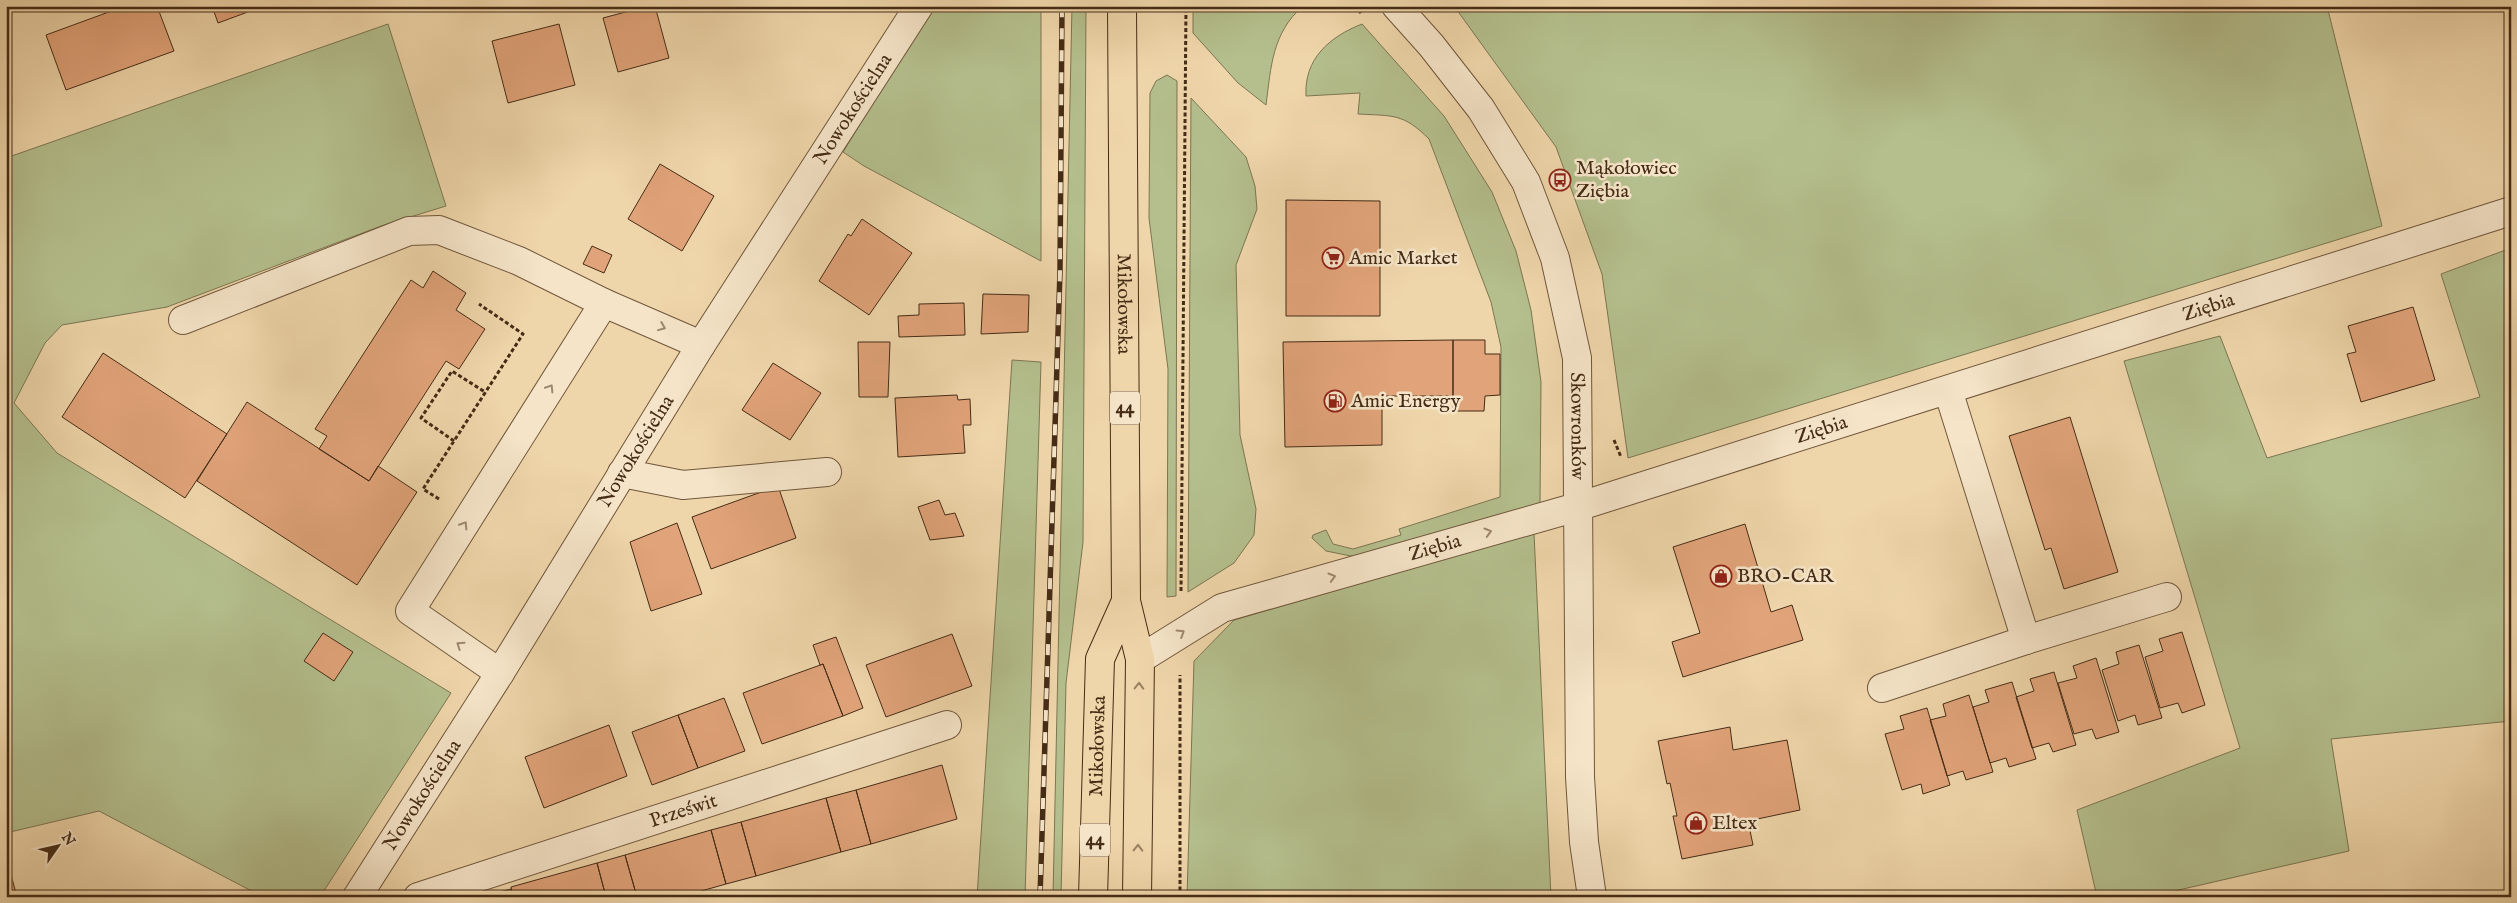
<svg xmlns="http://www.w3.org/2000/svg" width="2517" height="903" font-family="'IM FELL English',serif">
	<rect width="100%" height="100%" fill="#efd6aa"/>
	<filter id="stains"><feTurbulence type="fractalNoise" baseFrequency=".004" numOctaves="4"/><feColorMatrix values="0 0 0 0 .2 0 0 0 0 .09 0 0 0 0 .02 0 0 0 .5 -.17"/></filter>
	<radialGradient id="worn" r=".72"><stop offset=".6" stop-color="#630" stop-opacity="0"/><stop offset="1" stop-color="#630" stop-opacity=".3"/></radialGradient>
	<path fill="#b4bf8d" stroke="#7c7652" d="M 933,6 L 1041,6 L 1041,261 L 864,166 L 843,152 Z
		M 1072,6 L 1086,6 L 1083,542 L 1066,683 L 1061,897 L 1053,897 Z
		M 1193,6 L 1303,6 C 1272,33 1271,67 1266,105 L 1238,83 L 1193,33 Z
		M 1454,6 L 2327,6 L 2382,226 L 1628,458 L 1602,274 L 1556,147 Z
		M 388,24 L 446,206 L 381,226 L 167,307 L 62,325 L 45,343 L 14,403 L 57,453 L 451,693 L 320,897 L 263,897 L 99,811 L 6,833 L 6,158 Z
		M 1362,24 L 1444,116 L 1492,192 L 1516,251 L 1531,310 L 1541,382 L 1540,504 L 1366,559 L 1326,551 L 1312,538 L 1313,535 L 1326,530 L 1333,544 L 1353,549 L 1401,535 L 1399,529 L 1500,497 L 1501,347 L 1491,302 L 1429,139 C 1403,113 1393,116 1358,114 L 1360,93 L 1306,96 C 1304,59 1329,37 1362,24 Z
		M 1167,75 L 1177,81 L 1176,596 L 1167,597 L 1168,369 L 1149,218 L 1150,93 L 1156,81 Z
		M 1191,98 L 1246,157 L 1255,186 L 1257,209 L 1236,265 L 1240,435 L 1256,509 L 1254,535 L 1234,563 L 1188,592 Z
		M 2511,248 L 2511,721 L 2331,739 L 2349,851 L 2148,897 L 2097,897 L 2077,810 L 2240,748 L 2124,361 L 2220,336 L 2267,458 L 2480,397 L 2441,274 Z
		M 1012,360 L 1041,362 L 1025,897 L 977,897 Z
		M 1534,533 L 1551,897 L 1187,897 L 1194,661 L 1234,620 Z"/>
	<path fill="#e1a379" stroke="#452c16" d="M 125,6 L 157,6 L 174,51 L 66,90 L 46,35 Z
		M 212,6 L 264,6 L 218,23 Z
		M 648,6 L 655,6 L 669,58 L 618,72 L 603,18 Z
		M 559,24 L 575,85 L 508,103 L 492,41 Z
		M 660,164 L 714,196 L 682,251 L 628,219 Z
		M 1286,200 L 1380,201 L 1380,316 L 1286,316 Z
		M 862,219 L 912,253 L 869,315 L 819,281 L 848,234 L 851,236 Z
		M 592,246 L 612,255 L 604,273 L 583,264 Z
		M 433,271 L 466,293 L 456,310 L 485,329 L 459,369 L 446,361 L 369,481 L 319,449 L 327,436 L 315,429 L 411,280 L 423,288 Z
		M 983,294 L 1029,295 L 1028,332 L 981,334 Z
		M 964,303 L 965,335 L 899,337 L 898,316 L 919,315 L 919,304 Z
		M 2413,307 L 2435,380 L 2361,402 L 2347,354 L 2356,352 L 2348,326 Z
		M 1453,340 L 1453,396 L 1382,396 L 1382,445 L 1285,447 L 1283,342 Z
		M 1453,340 L 1485,340 L 1485,354 L 1500,354 L 1500,395 L 1485,396 L 1484,411 L 1453,411 Z
		M 858,342 L 890,342 L 888,397 L 859,397 Z
		M 103,353 L 227,434 L 185,498 L 62,417 Z
		M 773,363 L 821,393 L 790,440 L 742,410 Z
		M 957,395 L 958,400 L 970,399 L 971,425 L 963,425 L 965,453 L 898,457 L 895,398 Z
		M 247,402 L 369,481 L 378,466 L 417,492 L 357,585 L 197,481 Z
		M 2070,417 L 2118,572 L 2064,589 L 2051,548 L 2045,550 L 2009,436 Z
		M 778,486 L 796,538 L 711,569 L 692,517 Z
		M 939,500 L 945,515 L 955,513 L 964,536 L 930,540 L 918,507 Z
		M 677,523 L 702,594 L 651,611 L 630,542 Z
		M 1745,524 L 1771,612 L 1792,605 L 1803,640 L 1683,677 L 1672,642 L 1700,633 L 1673,547 Z
		M 2182,632 L 2205,705 L 2182,713 L 2178,703 L 2160,708 L 2145,657 L 2163,651 L 2159,639 Z
		M 323,633 L 353,652 L 334,681 L 304,661 Z
		M 952,634 L 972,686 L 886,717 L 866,665 Z
		M 836,637 L 863,708 L 843,716 L 823,664 L 820,665 L 813,645 Z
		M 2139,645 L 2162,718 L 2138,725 L 2135,715 L 2118,721 L 2102,670 L 2119,664 L 2116,652 Z
		M 2096,658 L 2119,732 L 2096,739 L 2092,729 L 2074,734 L 2058,683 L 2077,678 L 2073,666 Z
		M 823,664 L 843,716 L 762,744 L 743,693 Z
		M 2054,672 L 2076,745 L 2053,752 L 2049,743 L 2032,748 L 2016,697 L 2034,691 L 2030,679 Z
		M 2012,682 L 2036,759 L 2009,767 L 2006,758 L 1990,763 L 1973,707 L 1989,702 L 1985,690 Z
		M 1969,695 L 1993,772 L 1966,780 L 1963,771 L 1947,776 L 1930,720 L 1946,716 L 1943,704 Z
		M 724,698 L 745,751 L 698,768 L 678,715 Z
		M 1927,708 L 1950,785 L 1923,794 L 1921,784 L 1902,790 L 1885,734 L 1904,729 L 1900,716 Z
		M 678,715 L 698,768 L 652,785 L 632,732 Z
		M 609,725 L 627,776 L 544,808 L 525,757 Z
		M 1730,727 L 1733,750 L 1787,740 L 1800,810 L 1748,821 L 1753,845 L 1682,859 L 1673,816 L 1677,816 L 1670,783 L 1667,784 L 1658,741 Z
		M 942,765 L 957,819 L 871,844 L 856,790 Z
		M 856,790 L 871,844 L 841,852 L 826,798 Z
		M 826,798 L 841,852 L 756,876 L 741,822 Z
		M 741,822 L 756,876 L 726,884 L 711,830 Z
		M 711,830 L 726,884 L 680,897 L 637,897 L 625,855 Z
		M 625,855 L 637,897 L 606,897 L 597,863 Z
		M 6,856 L 17,897 L 6,897 Z
		M 597,863 L 606,897 L 513,897 L 511,887 Z
		M 511,889 L 513,897 L 481,897 Z"/>
	<g fill="none" stroke-linecap="round" stroke-linejoin="round">
		<g stroke="#70563b" stroke-width="30">
			<g id="minor">
				<path id="s1" d="M 1396,6 L 1431,45 L 1481,109 L 1526,182 L 1555,258 L 1577,358 L 1580,777 L 1584,842 L 1592,897"/>
				<path d="M 183,320 L 409,231 L 439,230 L 519,261 L 604,303"/>
				<path d="M 622,473 L 683,485 L 827,472"/>
				<path d="M 2026,640 L 2167,597"/>
				<path id="s2" d="M 1140,659 L 1222,608 L 1577,507 L 2511,211"/>
				<path d="M 500,673 L 410,611 L 604,303 L 701,345"/>
				<path d="M 1882,688 L 2026,640 L 1948,390"/>
				<path id="s3" d="M 357,897 L 500,673 L 701,345 L 919,6"/>
				<path id="s4" d="M 418,897 L 947,725"/>
			</g>
		</g>
		<g stroke="#452c16" stroke-width="30">
			<g id="major">
				<path id="s5" d="M 1122,6 L 1126,601 L 1140,659 L 1137,897"/>
				<path id="s6" d="M 1093,897 L 1100,659 L 1126,601"/>
			</g>
		</g>
		<path stroke="#452c16" stroke-width="3" stroke-dasharray="4 2.5" stroke-linecap="butt" d="M 1355,6 L 1361,13
			M 1614,440 L 1621,457
			M 454,441 L 421,418 L 452,371 L 485,392
			M 439,499 L 423,489 L 523,334 L 479,304
			M 1181,591 L 1186,6
			M 1180,897 L 1180,675"/>
		<use href="#minor" stroke="#f5e4c8" stroke-width="28"/>
		<use href="#major" stroke="#efd6aa" stroke-width="28"/>
		<g stroke="#452c16" stroke-width="5.5">
			<path id="rail" d="M 1040,897 L 1060,271 L 1062,6"/>
		</g>
		<use href="#rail" stroke="#f5e4c8" stroke-width="4" stroke-dasharray="11" stroke-linecap="butt"/>
	</g>
	<defs><path id="oneway-chevron" d="M-2-3.5L2.5 0L-2 3.5" fill="none" stroke-width="1.6" stroke-linecap="round" stroke-linejoin="round" transform="scale(1.25)"/></defs>
	<g stroke="#9d886f">
		<use href="#oneway-chevron" transform="translate(662 327) rotate(22)"/>
		<use href="#oneway-chevron" transform="translate(550 388) rotate(-58)"/>
		<use href="#oneway-chevron" transform="translate(464 525) rotate(-58)"/>
		<use href="#oneway-chevron" transform="translate(1488 532) rotate(-16)"/>
		<use href="#oneway-chevron" transform="translate(1332 577) rotate(-16)"/>
		<use href="#oneway-chevron" transform="translate(1181 633) rotate(-32)"/>
		<use href="#oneway-chevron" transform="translate(460 645) rotate(-146)"/>
	</g>
	<g stroke="#9a8160">
		<use href="#oneway-chevron" transform="translate(1139 686) rotate(-89)"/>
		<use href="#oneway-chevron" transform="translate(1138 848) rotate(-89)"/>
	</g>
	<defs>
		<g id="bus-ring" transform="scale(1.125)"><circle r="9.5" fill="#f5e4c8" stroke="#8f2418" stroke-width="1.5"/><path d="M-5-6H5V4H4V6H2V4H-2V6H-4V4H-5ZM-3.5-4V0h7V-4ZM-3.5 1.2v1.5H-2V1.2ZM2 1.2v1.5H3.5V1.2Z" fill="#8f2418"/></g>
		<g id="supermarket-ring" transform="scale(1.125)"><circle r="9.5" fill="#f5e4c8" stroke="#8f2418" stroke-width="1.5"/><path d="M-6-5.5h2.5l.6 2H6L4.5 2H-2.5L-4.4-4H-6ZM-1.5 3.2a1.3 1.3 0 1 0 .1 0ZM3 3.2a1.3 1.3 0 1 0 .1 0Z" fill="#8f2418"/></g>
		<g id="fuel-ring" transform="scale(1.125)"><circle r="9.5" fill="#f5e4c8" stroke="#8f2418" stroke-width="1.5"/><path d="M-5.5-6h7V0h2V4h1.3V-2.5L3-4.5l.8-.8L6-3V5H2.5V1h-1V6h-7ZM-4.2-4.7v3.2H.2V-4.7Z" fill="#8f2418"/></g>
		<g id="shop-ring" transform="scale(1.125)"><circle r="9.5" fill="#f5e4c8" stroke="#8f2418" stroke-width="1.5"/><path d="M-5-2.5h2.3a2.7 3.5 0 0 1 5.4 0H5L5.5 6h-11ZM-1.5-2.5h3a1.5 2.3 0 0 0-3 0Z" fill="#8f2418"/></g>
	</defs>
	<g fill-rule="evenodd">
		<use href="#bus-ring" x="1560" y="180"/>
		<use href="#supermarket-ring" x="1333" y="258"/>
		<use href="#fuel-ring" x="1335" y="401"/>
		<use href="#shop-ring" x="1721" y="576"/>
		<use href="#shop-ring" x="1696" y="823"/>
	</g>
	<g text-anchor="middle" dominant-baseline="central" stroke-width="5" stroke-linejoin="round" paint-order="stroke">
		<g fill="#f5e4c8" stroke="#7a634b" stroke-width="1">
			<rect x="1110" y="391.5" width="30" height="33" rx="4"/>
			<rect x="1080" y="823.5" width="30" height="33" rx="4"/>
		</g>
		<g font-size="19" font-weight="bold" fill="#452c16">
			<text x="1125" y="408">44</text>
			<text x="1095" y="840">44</text>
		</g>
		<g font-size="20" fill="#452c16" stroke="#f5e4c8">
			<text stroke="none"><textPath href="#s3" startOffset="931">Nowokościelna</textPath></text>
			<text stroke="none"><textPath href="#s5" startOffset="298">Mikołowska</textPath></text>
			<text stroke="none"><textPath href="#s2" startOffset="1128">Ziębia</textPath></text>
			<text stroke="none"><textPath href="#s1" startOffset="471">Skowronków</textPath></text>
			<text stroke="none"><textPath href="#s2" startOffset="722">Ziębia</textPath></text>
			<text stroke="none"><textPath href="#s3" startOffset="526">Nowokościelna</textPath></text>
			<text stroke="none"><textPath href="#s2" startOffset="318">Ziębia</textPath></text>
			<text stroke="none"><textPath href="#s6" startOffset="151">Mikołowska</textPath></text>
			<text stroke="none"><textPath href="#s3" startOffset="121">Nowokościelna</textPath></text>
			<text stroke="none"><textPath href="#s4" startOffset="279">Prześwit</textPath></text>
		</g>
		<g font-size="20" fill="#452c16" stroke="#f5e4c8" text-anchor="start">
			<text x="1576" y="168">Mąkołowiec<tspan x="1576" dy="23">Ziębia</tspan></text>
			<text x="1349" y="258">Amic Market</text>
			<text x="1351" y="401">Amic Energy</text>
			<text x="1737" y="576">BRO-CAR</text>
			<text x="1712" y="823">Eltex</text>
		</g>
	</g>
	<rect width="2517" height="903" fill="none" stroke="#efd6aa" stroke-width="25"/>
	<rect x="8" y="8" width="2502" height="888" fill="none" stroke="#452c16" stroke-width="2.5"/>
	<rect x="12" y="12" width="2492" height="878" fill="none" stroke="#452c16"/>
	<g transform="translate(58 846) rotate(56)" stroke="#f5e4c8" stroke-width="4" paint-order="stroke">
	<path d="M0-4L9 19L0 12L-9 19Z" fill="#452c16"/>
	<text y="-8" font-size="14" font-weight="bold" text-anchor="middle" fill="#452c16">N</text>
	</g>
	<rect width="100%" height="100%" filter="url(#stains)"/>
	<rect width="100%" height="100%" fill="url(#worn)"/>
</svg>
